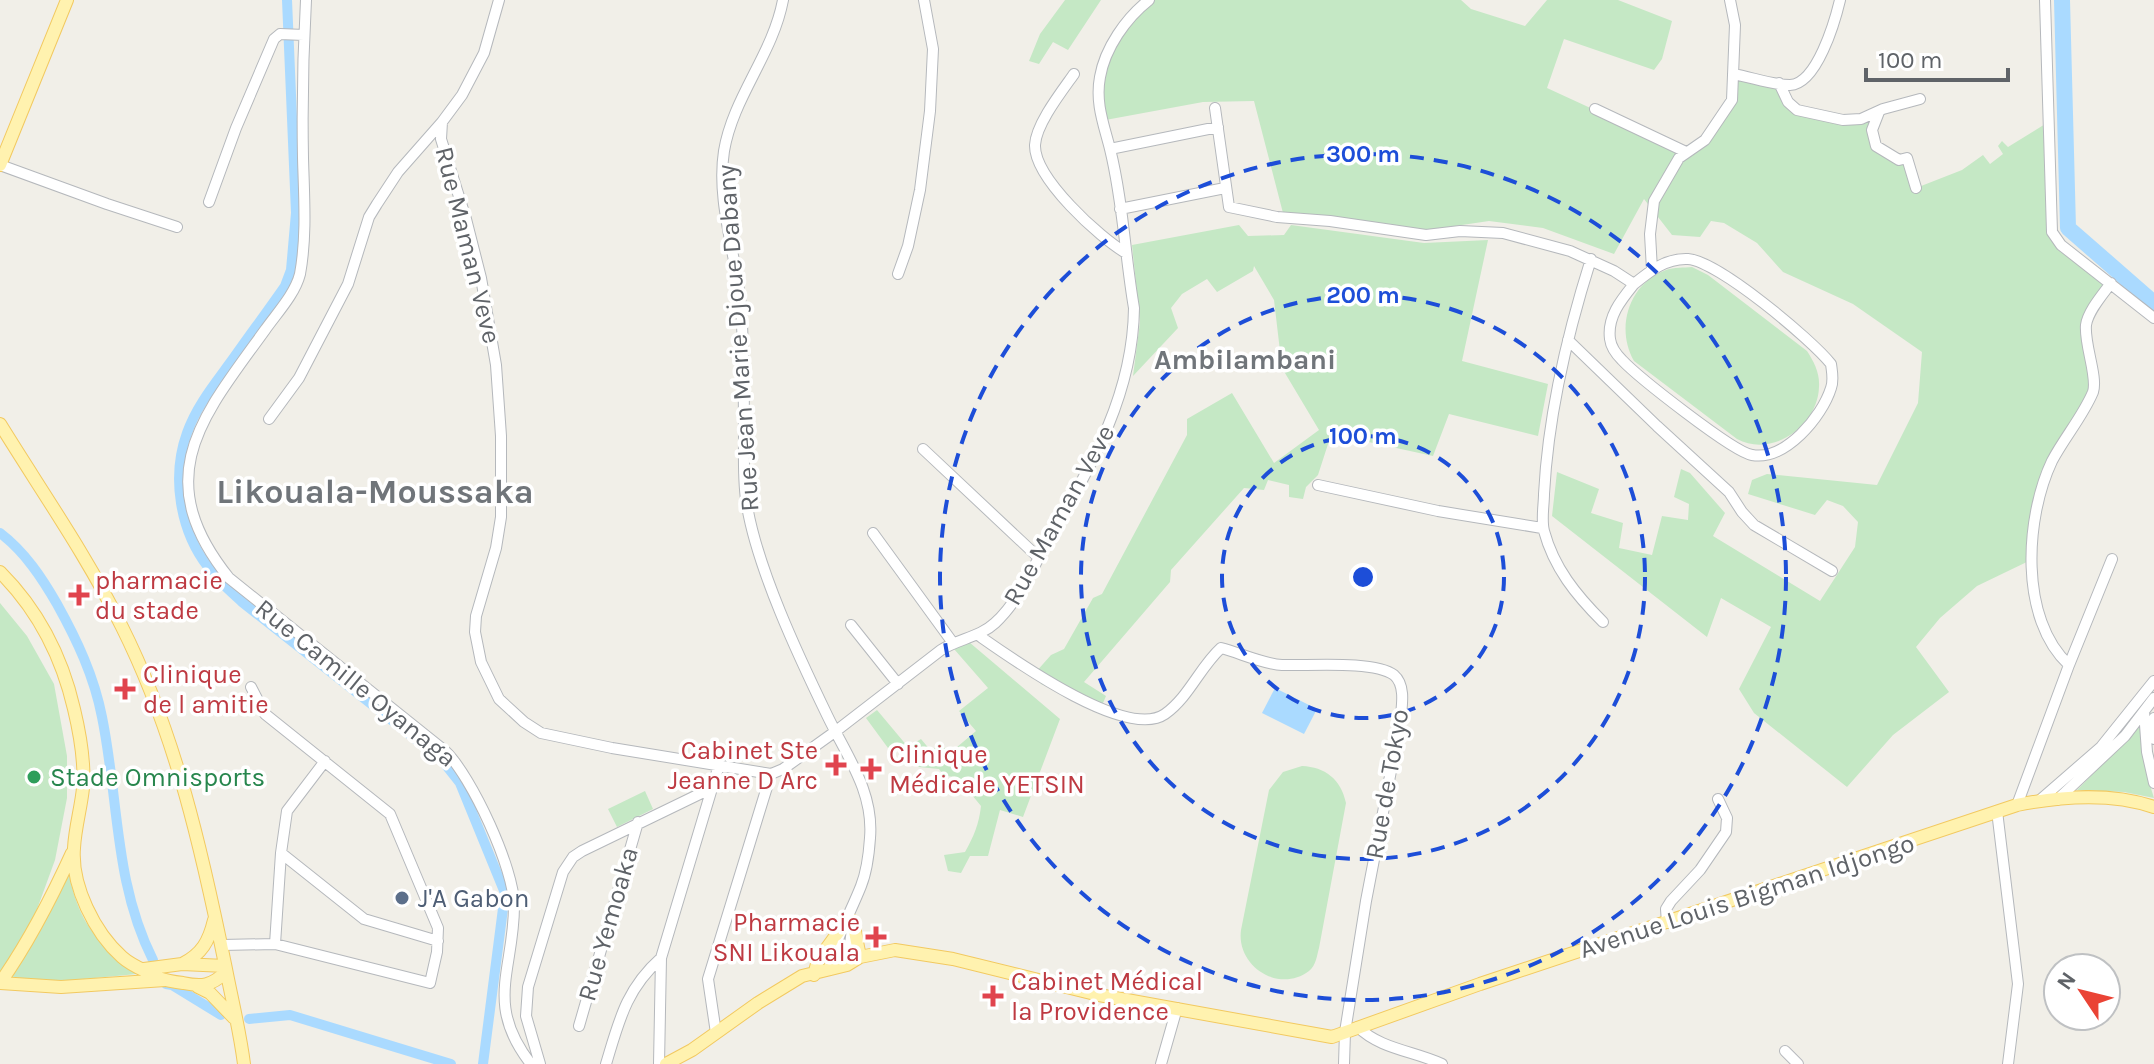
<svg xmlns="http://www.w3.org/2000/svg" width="2154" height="1064" font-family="Karla,sans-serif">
	<rect width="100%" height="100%" fill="#f1efe8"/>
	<path fill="#c5e8c5" d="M 1065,0 L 1101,0 L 1068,50 L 1053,42 L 1039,64 L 1029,61 L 1040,34 Z
		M 1149,0 L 1461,0 L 1471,9 L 1525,26 L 1547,0 L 1618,0 L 1672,21 L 1662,59 L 1654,70 L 1564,39 L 1547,88 L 1686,152 L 1705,140 L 1731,100 L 1733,74 L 1779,83 L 1788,102 L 1843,120 L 1879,112 L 1873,124 L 1876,146 L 1907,158 L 1916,188 L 1962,170 L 1983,155 L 1990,164 L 2003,154 L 1998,146 L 2002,141 L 2008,147 L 2050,121 L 2052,232 L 2111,283 L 2086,322 L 2094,389 L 2051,463 L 2031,531 L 2033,559 L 1977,586 L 1940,618 L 1916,647 L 1949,692 L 1893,735 L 1847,787 L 1754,713 L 1739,689 L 1771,627 L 1721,598 L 1707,637 L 1552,516 L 1557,472 L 1599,489 L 1591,513 L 1623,523 L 1619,548 L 1652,555 L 1662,516 L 1688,520 L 1689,504 L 1674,497 L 1681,469 L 1690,473 L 1725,513 L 1713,536 L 1820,601 L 1855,547 L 1858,522 L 1843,506 L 1827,500 L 1815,515 L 1748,494 L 1752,480 L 1767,474 L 1877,485 L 1918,403 L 1922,352 L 1853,304 L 1783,272 L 1757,243 L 1724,223 L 1711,221 L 1700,237 L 1672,235 L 1644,199 L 1614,254 L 1543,228 L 1489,221 L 1428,230 L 1283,213 L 1254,101 L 1203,102 L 1100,121 L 1100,77 L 1115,38 Z
		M 1239,225 L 1248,236 L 1284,235 L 1291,225 L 1424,243 L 1488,240 L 1462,361 L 1548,384 L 1538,436 L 1449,414 L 1433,456 L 1341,436 L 1329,441 L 1318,475 L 1306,487 L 1303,499 L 1289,497 L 1289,485 L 1268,480 L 1264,490 L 1244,488 L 1171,570 L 1170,582 L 1084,682 L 1106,696 L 1100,710 L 1041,684 L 1035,673 L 1051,655 L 1064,649 L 1093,598 L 1102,594 L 1187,435 L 1187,419 L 1232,393 L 1274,463 L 1319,430 L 1282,368 L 1274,300 L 1254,266 L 1253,271 L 1217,292 L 1207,279 L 1182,294 L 1171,308 L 1178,328 L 1133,376 L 1140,322 L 1132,245 Z
		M 1692,267 L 1708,275 L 1807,351 C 1814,362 1820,373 1819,387 C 1818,426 1772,458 1737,439 L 1634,361 C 1615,328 1629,283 1666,270 C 1674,267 1684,268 1692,267 Z
		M 0,603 L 27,636 L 54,684 L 67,756 L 67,798 L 55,860 L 21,953 L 0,983 Z
		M 969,642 L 1060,719 L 1023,817 L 1000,810 L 988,856 L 970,856 L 961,873 L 948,871 L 944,855 L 965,852 C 974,836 979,824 981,806 L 957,777 L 944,776 L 939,769 L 919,767 L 895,746 L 888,748 L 866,718 L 877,710 L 908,747 L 921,739 L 931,751 L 940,744 L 950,753 L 976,731 L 959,711 L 988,688 L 954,649 Z
		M 2140,726 L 2148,779 L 2154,798 L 2124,792 L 2077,790 Z
		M 1302,766 C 1325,767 1341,779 1346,803 L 1319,948 C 1317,955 1316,966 1309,971 C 1279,994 1236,966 1241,930 L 1269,790 L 1283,772 Z
		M 645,791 L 653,809 L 617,827 L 608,809 Z
		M 68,870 C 80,927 95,938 137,974 L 63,981 L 10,978 Z"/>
	<path fill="#aadaff" d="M 1275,688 L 1317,709 L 1304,734 L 1262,713 Z"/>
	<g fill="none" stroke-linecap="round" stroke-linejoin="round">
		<path stroke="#aadaff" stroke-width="10" d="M 287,0 L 296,213 L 291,270 L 285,286 C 269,309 252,332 235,356 C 218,380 197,404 187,433 C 171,477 180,531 208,567 C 217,580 230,591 242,602 L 441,759 L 460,783 L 505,893 L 483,1064
			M 0,533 C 25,552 42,578 57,604 C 77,640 94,676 102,717 C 119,800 114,883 153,960
			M 166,984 L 172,985 L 221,1015
			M 249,1019 L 290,1015 L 451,1064"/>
		<path stroke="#aadaff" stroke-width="16" d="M 2062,0 L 2068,228 L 2154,303"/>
		<g stroke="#b5b8bc" stroke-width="12">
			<path id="minor" d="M 306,0 C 303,53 302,106 303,158 C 304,196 307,236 300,274 C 295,294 277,313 265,330 C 202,417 148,477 229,578 L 445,751 C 471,775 515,870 514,906 C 514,970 484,1004 531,1064
				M 499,0 L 484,53 L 462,95 L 442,122 L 441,139 L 466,219 L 481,278 L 496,365 L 501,436 L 501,517 L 496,548 L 476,616 L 475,632 L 481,662 L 499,699 L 524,722 L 541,733 L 612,748 L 771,774 L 783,769 L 836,731 L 941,650 C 958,639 980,637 995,623 C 1017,603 1031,572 1045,546 C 1088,471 1133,398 1134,308 C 1125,256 1123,201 1110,149 C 1104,125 1095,103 1100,77 C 1105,48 1126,18 1149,0
				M 783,0 C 773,54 733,97 724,151 C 716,202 737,257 741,307 C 744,351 744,396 744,440 C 744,462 743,484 747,506 C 758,570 798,655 827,715 C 846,755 874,791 870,838 C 869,853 867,871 861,886 C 850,914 835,939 829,970
				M 2045,0 L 2052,232 L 2061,245 L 2154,318
				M 1074,74 C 1062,91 1036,124 1035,145 C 1034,178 1100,238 1126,253
				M 1733,74 C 1751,77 1772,85 1790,85 C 1817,84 1835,21 1840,0
				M 1779,83 L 1788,102 L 1797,110 L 1843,120 L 1861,119 L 1883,109 L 1920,99
				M 1215,108 L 1229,207 L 1277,217 L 1330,221 L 1426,235 L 1460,231 L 1503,233 L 1570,251 L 1614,271 L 1634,284 C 1621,300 1607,317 1610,339 C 1611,347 1617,355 1622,360 C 1638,377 1733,452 1752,455 C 1785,461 1822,417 1831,388 C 1834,380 1832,372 1831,364 C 1811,339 1718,261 1688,259 C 1666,258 1650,271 1634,284
				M 1595,109 L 1686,152
				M 1879,112 L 1872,130 L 1876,146 L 1899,160 L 1907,158 L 1916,188
				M 1110,149 L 1218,127
				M 0,165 L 107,204 L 177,227
				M 209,202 L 236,128 L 274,39 L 280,34 L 304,35
				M 1120,209 L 1225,188
				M 1591,259 C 1567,335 1548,415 1544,494 C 1544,505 1541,520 1544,531 C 1554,568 1576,595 1603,622
				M 1652,270 L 1650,234 L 1654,201 L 1679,158 L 1705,140 L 1732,100 L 1735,25 L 1730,0
				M 898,274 L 908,246 L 920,190 L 930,111 L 933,49 L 924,0
				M 1568,340 L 1657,426 L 1729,492 L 1742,512 L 1754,525 L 1832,571
				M 269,419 L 299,378 L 348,284 L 369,217 L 377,204 L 398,172 L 442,122
				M 923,449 L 1039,558
				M 1318,485 L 1438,511 L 1542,528
				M 873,533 L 953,643
				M 851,625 L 898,684
				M 978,635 C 1011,658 1126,741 1165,714 C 1189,697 1200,667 1221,648 C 1240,653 1263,664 1282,665 C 1307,666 1374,660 1394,675 C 1407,686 1401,710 1400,724 L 1366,901 L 1345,1032 L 1344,1064
				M 2069,665 C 2019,619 2025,518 2052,461 C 2064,438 2083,416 2093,392 C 2098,377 2084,344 2086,325 C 2088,311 2103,294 2111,283
				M 2144,711 L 2147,752 L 2154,783
				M 2154,718 L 2154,739
				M 2040,800 L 2101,747 L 2154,681
				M 2057,800 L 2125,736 L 2154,698
				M 2017,805 L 2069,665 L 2112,559
				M 1997,811 L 2018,984 L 2008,1064
				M 281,853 L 364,919 L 438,941
				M 1667,923 L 1666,909 L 1671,901 L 1700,870 L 1726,832 L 1727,818 L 1718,799
				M 275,944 L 281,853 L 287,811 L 325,761
				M 222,945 L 275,944 L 430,983 L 437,952 L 438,928 L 390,814 L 265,714 L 251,687
				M 847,965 L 852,930
				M 579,1026 L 638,822
				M 1358,1027 C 1380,1049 1414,1051 1442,1064
				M 716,1033 L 708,979 L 771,774
				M 1785,1051 L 1798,1064
				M 540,1064 L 526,1016 L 528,987 L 563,872 L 573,857 L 582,851 L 712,788
				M 606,1064 C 619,1021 626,989 661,958
				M 659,1064 L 661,958 L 719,765
				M 1161,1064 L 1177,1008"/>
		</g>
		<g stroke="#f2c960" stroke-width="14">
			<path id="major" d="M 0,165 L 67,0
				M 0,424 C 42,492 87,556 122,627 C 176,735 202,851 226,969 C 232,1000 240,1032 244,1064
				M 0,572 C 38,610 62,657 74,709 C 80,734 85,763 83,788 C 81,808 75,828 74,848 C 71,886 95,933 122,957 C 133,967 147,971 159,978 C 167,981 175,982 183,983 C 202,987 211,986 226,972
				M 853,921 L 860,957
				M 182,964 C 202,954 209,941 214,920
				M 144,969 L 182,964 L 225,966
				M 814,975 L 818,960 L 842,927
				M 0,983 L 61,987 L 165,980
				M 0,983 C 29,942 51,899 72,853
				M 198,987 L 210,993 L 234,1018
				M 666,1064 L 692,1050 L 758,1003 L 802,976 L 847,965 L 860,957 L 895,950 L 953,959 L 1099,995 L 1332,1037 L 1480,984 L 2017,805 C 2062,796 2110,792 2154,807"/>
		</g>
		<use href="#minor" stroke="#fff" stroke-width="10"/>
		<use href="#major" stroke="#fff2af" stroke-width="12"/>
	</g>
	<g fill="none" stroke="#1d4ed8" stroke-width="4" stroke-dasharray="14 10">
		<circle cx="1363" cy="577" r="141"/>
		<circle cx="1363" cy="577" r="282"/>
		<circle cx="1363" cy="577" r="423"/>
	</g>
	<g fill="#e0444e" stroke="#fff" stroke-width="3">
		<path d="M75 583h8v8h8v8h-8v8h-8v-8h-8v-8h8z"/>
		<path d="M121 677h8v8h8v8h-8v8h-8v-8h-8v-8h8z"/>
		<path d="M832 753h8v8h8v8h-8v8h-8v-8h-8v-8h8z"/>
		<path d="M867 757h8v8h8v8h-8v8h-8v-8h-8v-8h8z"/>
		<path d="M872 925h8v8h8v8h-8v8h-8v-8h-8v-8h8z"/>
		<path d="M989 984h8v8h8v8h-8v8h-8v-8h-8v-8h8z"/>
	</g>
	<circle fill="#2e9e5b" stroke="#fff" stroke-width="3" cx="34" cy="777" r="8"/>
	<circle fill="#5c6f8a" stroke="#fff" stroke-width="3" cx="402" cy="898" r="8"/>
	<g text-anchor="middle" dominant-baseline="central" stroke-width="7" stroke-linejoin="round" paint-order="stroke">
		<g font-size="26" fill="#5f6368" stroke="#fff">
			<text transform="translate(468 245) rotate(76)">Rue Maman Veve</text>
			<text transform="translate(738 338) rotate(-94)">Rue Jean Marie Djoue Dabany</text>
			<text transform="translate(1059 515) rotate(-61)">Rue Maman Veve</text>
			<text transform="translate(356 683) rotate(39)">Rue Camille Oyanaga</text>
			<text transform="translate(1387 784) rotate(-80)">Rue de Tokyo</text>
			<text transform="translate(1747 896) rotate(-18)">Avenue Louis Bigman Idjongo</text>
			<text transform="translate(608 924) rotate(-74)">Rue Yemoaka</text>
		</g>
		<g font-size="26" fill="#be3a42" stroke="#fff" text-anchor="start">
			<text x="95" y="580">pharmacie<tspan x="95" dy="30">du stade</tspan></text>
			<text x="143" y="674">Clinique<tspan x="143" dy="30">de l amitie</tspan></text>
			<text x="818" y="750" text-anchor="end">Cabinet Ste<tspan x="818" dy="30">Jeanne D Arc</tspan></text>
			<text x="889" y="754">Clinique<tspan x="889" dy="30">Médicale YETSIN</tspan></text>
			<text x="860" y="922" text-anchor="end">Pharmacie<tspan x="860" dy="30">SNI Likouala</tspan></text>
			<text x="1011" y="981">Cabinet Médical<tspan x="1011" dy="30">la Providence</tspan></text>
		</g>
		<g font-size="26" fill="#27864d" stroke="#fff" text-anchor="start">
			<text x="50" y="777">Stade Omnisports</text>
		</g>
		<g font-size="26" fill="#4e5e75" stroke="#fff" text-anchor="start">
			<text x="418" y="898">J'A Gabon</text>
		</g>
		<g font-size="28" font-weight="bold" fill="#70757a" stroke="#fff">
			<text x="1245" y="359">Ambilambani</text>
		</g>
		<g font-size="34" font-weight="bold" fill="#70757a" stroke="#fff">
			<text x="375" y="492">Likouala-Moussaka</text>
		</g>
	</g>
	<circle cx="1363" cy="577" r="12" fill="#1d4ed8" stroke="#fff" stroke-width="4"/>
	<g font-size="24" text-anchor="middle" font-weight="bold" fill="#1d4ed8" stroke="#fff" stroke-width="7" stroke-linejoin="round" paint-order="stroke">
		<text x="1363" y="162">300 m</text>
		<text x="1363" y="303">200 m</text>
		<text x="1363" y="444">100 m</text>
	</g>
	<g transform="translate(2082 992) rotate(305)"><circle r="38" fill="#ffffff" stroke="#bfc1c3" stroke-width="2"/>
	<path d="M0-6L14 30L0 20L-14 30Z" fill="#ea4335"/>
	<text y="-12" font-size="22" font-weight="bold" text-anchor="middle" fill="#5f6368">N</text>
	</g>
	<path d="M1866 68v12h142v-12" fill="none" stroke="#5f6368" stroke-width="4"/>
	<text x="1878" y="68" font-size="24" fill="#5f6368" stroke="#ffffff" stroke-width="6" paint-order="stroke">100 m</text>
</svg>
